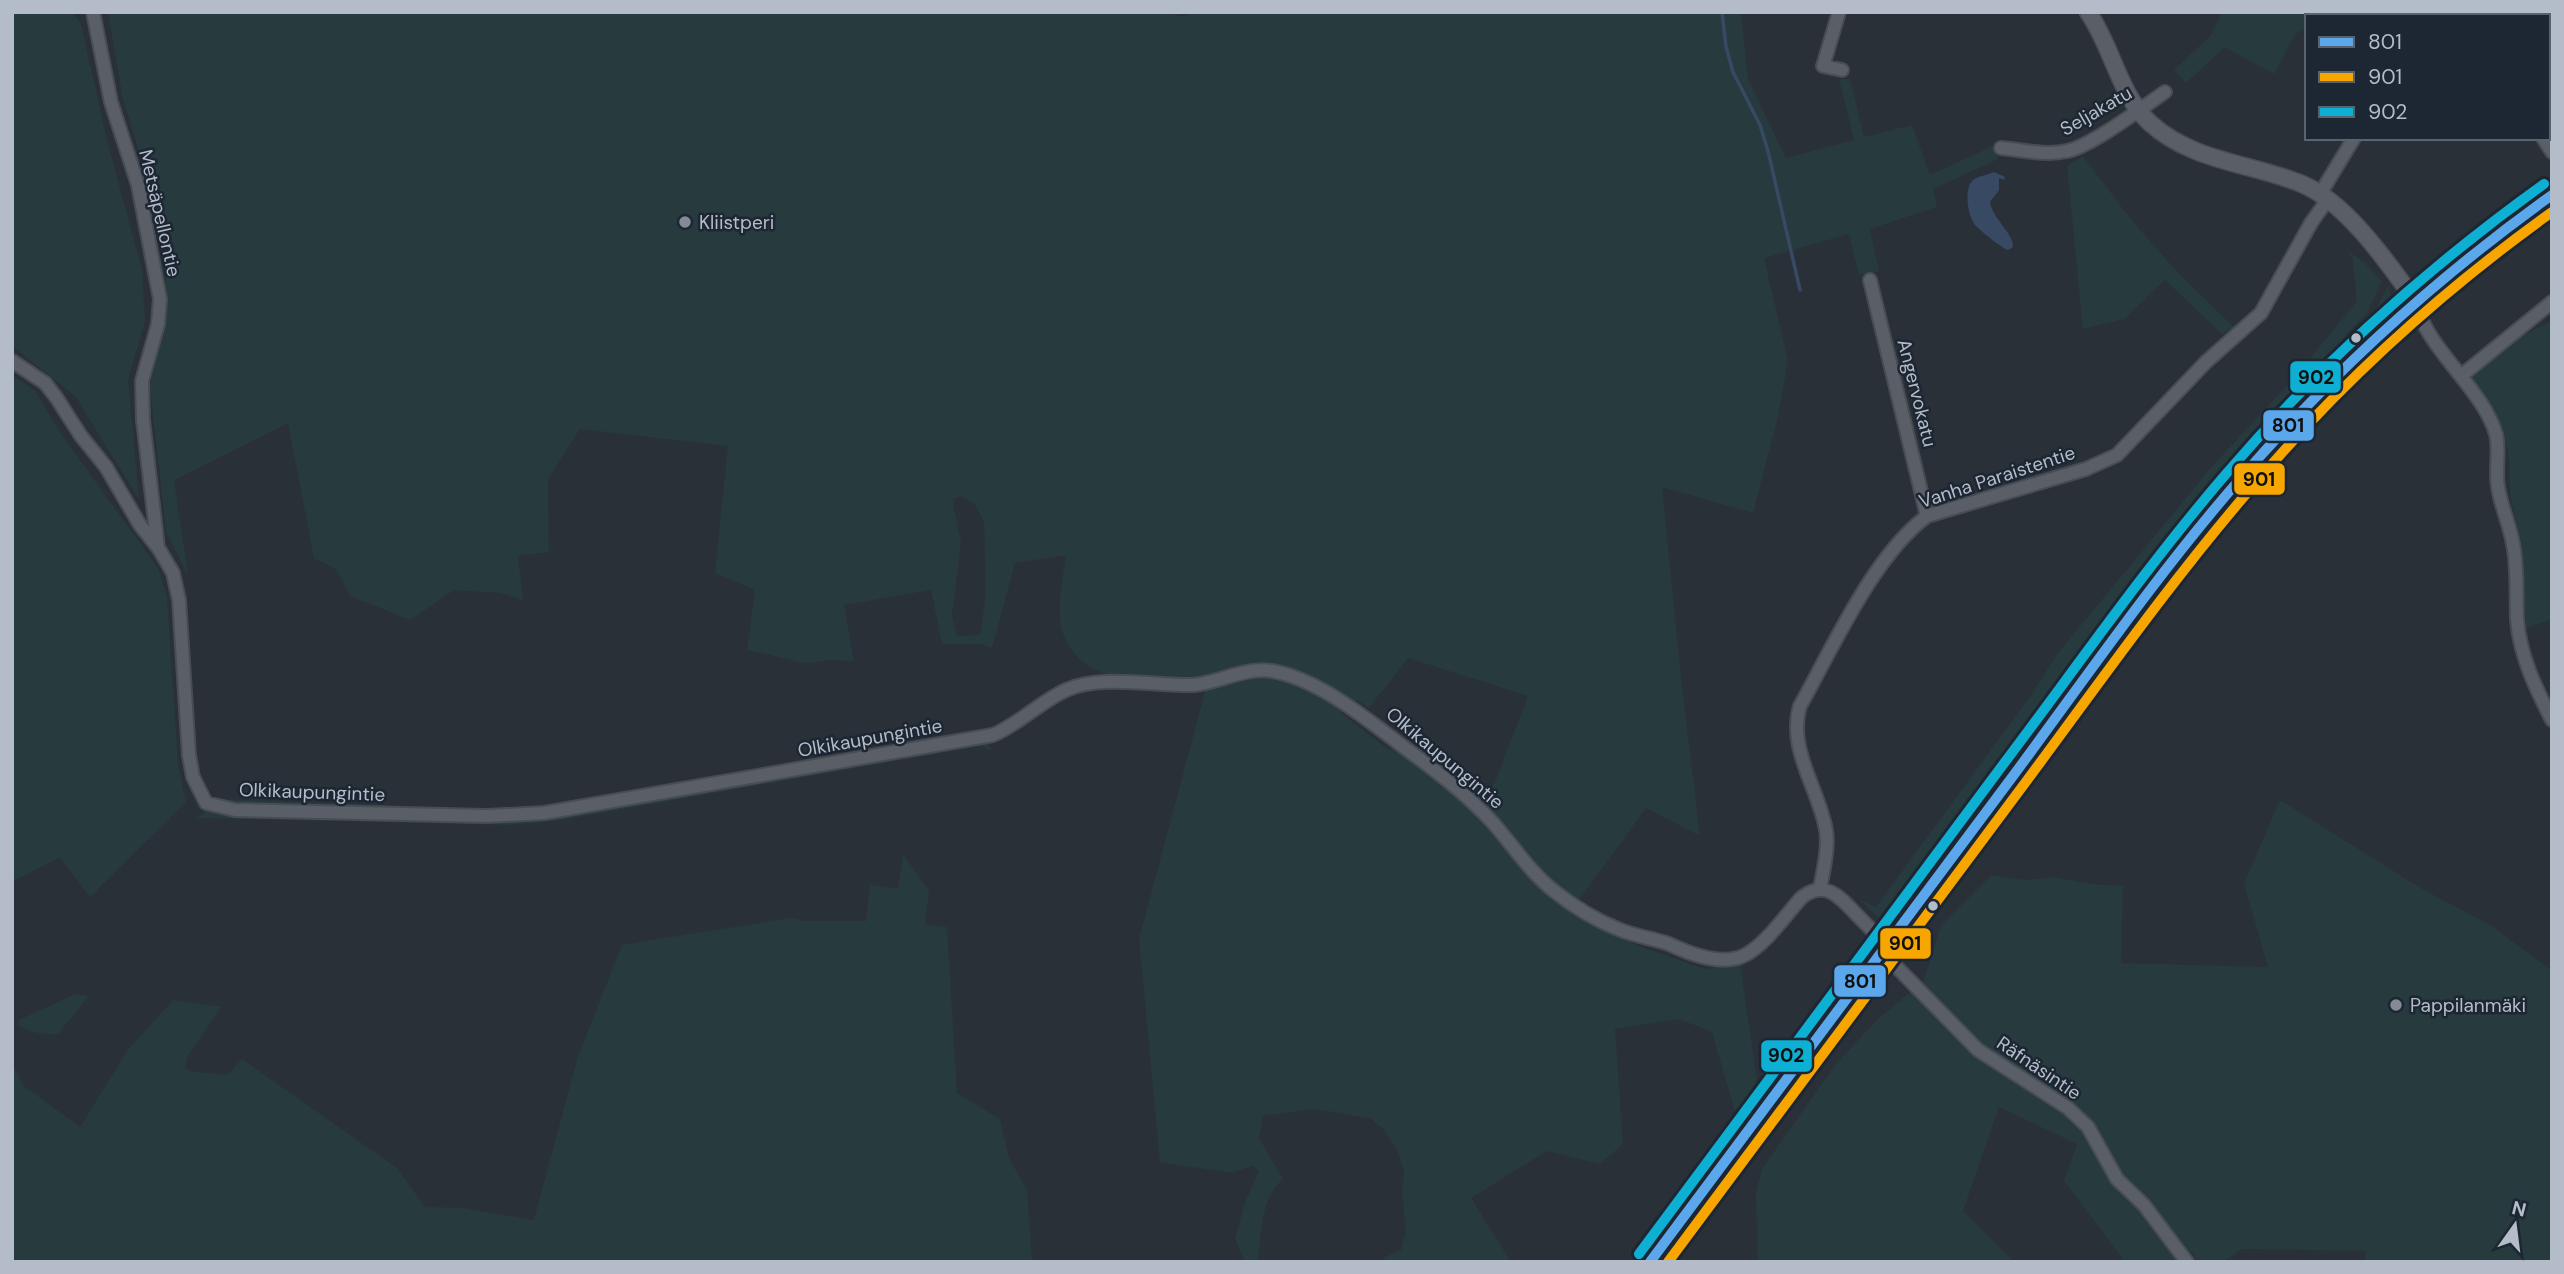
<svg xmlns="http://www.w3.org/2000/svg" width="2564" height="1274" font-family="'DM Sans',sans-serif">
	<rect width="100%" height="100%" fill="#2a3038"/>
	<path fill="#273a3e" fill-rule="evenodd" d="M 12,12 L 72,12 L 81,24 L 107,140 L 142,270 L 145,321 L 128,380 L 139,499 L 75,396 L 12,346 Z
		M 108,12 L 1170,12 L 1183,17 L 1189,12 L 1741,12 L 1748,79 L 1786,158 L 1854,140 L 1839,79 L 1850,79 L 1864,137 L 1912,125 L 1930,175 L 1995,145 L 1998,159 L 1933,189 L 1937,207 L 1870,229 L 1879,271 L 1859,275 L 1849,234 L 1764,258 L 1788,361 L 1778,417 L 1753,513 L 1662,487 L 1681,678 L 1700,836 L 1646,808 L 1577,903 L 1541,873 L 1485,808 L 1528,696 L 1408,658 L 1369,708 L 1357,700 L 1340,712 L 1386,748 L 1399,751 L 1436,777 L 1467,804 L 1515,861 L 1535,881 L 1594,924 L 1636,945 L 1705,969 L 1740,964 L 1757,1079 L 1739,1125 L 1712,1032 L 1679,1019 L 1615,1029 L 1623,1144 L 1600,1164 L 1547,1151 L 1471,1198 L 1511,1262 L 1382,1262 L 1385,1257 L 1401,1250 L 1406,1232 L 1402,1192 L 1404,1171 L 1398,1152 L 1385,1131 L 1370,1118 L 1314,1109 L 1263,1116 L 1259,1138 L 1283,1179 C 1260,1199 1261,1234 1258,1262 L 1245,1262 L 1235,1238 L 1246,1200 L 1259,1171 L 1252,1166 L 1231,1173 L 1160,1162 L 1139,939 L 1209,677 C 1166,675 1099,691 1072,650 C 1067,643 1062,634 1061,626 C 1057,603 1063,578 1066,555 L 1015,563 L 992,648 L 979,644 L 942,644 L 931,590 L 844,605 L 854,661 L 832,660 L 805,663 L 747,650 L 755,590 L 715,573 L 728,446 L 580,429 L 548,479 L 549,552 L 518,556 L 523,600 L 500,593 L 454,590 L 410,620 L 350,596 L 337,570 L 314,558 L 288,423 L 174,480 L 188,575 L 166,532 L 150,387 L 166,315 L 166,280 L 154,200 L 123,99 ZM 962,496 L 975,505 L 984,521 L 986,594 L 980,635 L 957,636 L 952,616 L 961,542 L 953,504 L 955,498 Z
		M 2222,12 L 2353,12 L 2356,16 L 2307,16 L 2307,26 L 2295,35 L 2274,74 L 2225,47 L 2186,83 L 2174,70 L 2211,35 Z
		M 2083,156 L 2133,222 L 2182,277 L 2234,327 L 2222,334 L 2165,280 L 2124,319 L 2083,329 L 2067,166 Z
		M 2347,250 L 2362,261 L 2382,281 L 2367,313 L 2347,333 L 2344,345 L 2259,436 L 2180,533 L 2009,757 L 1918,883 L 1887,917 L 1880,919 L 1859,899 L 1876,907 L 2029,698 L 2058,653 L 2214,464 L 2294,378 L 2357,301 L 2353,260 Z
		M 2388,286 C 2398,306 2382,315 2367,327 Z
		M 2552,321 L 2552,619 L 2526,628 L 2521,543 L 2510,493 L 2509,459 L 2504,431 L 2495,415 L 2468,380 L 2512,341 Z
		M 12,375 L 35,391 L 61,434 L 158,568 L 167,598 L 178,764 L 186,802 L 90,897 L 60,857 L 12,882 Z
		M 981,729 L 992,751 L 981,746 L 556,821 L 507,825 L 197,818 L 220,799 L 493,809 L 552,806 L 891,749 Z
		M 2280,800 L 2424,890 L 2490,925 L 2552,971 L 2552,1262 L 2365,1262 L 2366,1251 L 2242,1249 L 2223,1262 L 2197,1262 L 2192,1252 L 2168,1262 L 2125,1262 L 2064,1181 L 2077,1144 L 1999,1107 L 1963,1211 L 2014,1262 L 1758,1262 L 1756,1194 L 1762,1169 L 1835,1065 L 1875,1022 L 1924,980 L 1941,926 L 1992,875 L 2024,880 L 2053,877 L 2090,884 L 2123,886 L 2121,963 L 2268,967 L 2244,884 Z
		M 903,854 L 929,891 L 925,924 L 947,927 L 957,1093 L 1000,1119 L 1009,1158 L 1027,1190 L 1032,1262 L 12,1262 L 12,1064 L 24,1086 L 80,1127 L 127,1051 L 173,1000 L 221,1007 L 187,1057 L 185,1068 L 194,1072 L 227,1075 L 242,1059 L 397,1168 L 425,1207 L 463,1208 L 534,1220 L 578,1056 L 622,945 L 790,918 L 805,921 L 866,921 L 870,885 L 898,889 Z
		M 75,994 L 89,996 L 58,1034 C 43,1035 32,1033 19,1026 L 19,1020 Z"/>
	<path fill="#384963" d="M 1994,172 L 2005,177 L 2004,180 L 1999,178 L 1999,190 L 1990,202 C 1992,218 2014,234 2013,247 L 2008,250 C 2002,248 1982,232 1977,227 C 1968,219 1963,189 1973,180 C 1978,176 1988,175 1994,172 Z"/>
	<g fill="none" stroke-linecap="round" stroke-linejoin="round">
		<path stroke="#384963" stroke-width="3.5" d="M 1722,12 L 1726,47 L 1733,72 L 1760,125 L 1768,151 L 1800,290"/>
		<g stroke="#484c53" stroke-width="16">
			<path id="minor" d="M 93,12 L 111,102 L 138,185 L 160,299 L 158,324 L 142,381 L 143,420 L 158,548
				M 1839,12 L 1823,66 L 1842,70
				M 2487,12 L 2488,16
				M 2402,16 L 2405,12
				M 2543,138 L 2552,152
				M 2001,148 C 2022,150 2046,156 2067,151 C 2090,147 2143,107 2165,92
				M 2320,194 L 2354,138
				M 1870,280 L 1927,516
				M 2416,302 C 2425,348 2482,387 2496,434 C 2500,450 2495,470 2498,487 C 2501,507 2510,525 2513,544 C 2518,568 2516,595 2517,619 C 2520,656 2535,687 2552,720
				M 12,361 L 45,383 L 56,397 L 81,436 L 106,467 L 140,525 L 159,549 L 173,573 L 179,600 L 189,755 L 193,777 L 206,803 L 235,810 L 487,816 L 544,813 L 993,735 C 1019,724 1040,702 1066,690 C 1101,674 1156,686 1194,685 C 1221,682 1245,667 1272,671 C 1319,679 1368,720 1405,748 C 1436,771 1468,795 1494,824 C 1514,847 1530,872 1554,891 C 1573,906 1595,920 1618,929 C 1634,936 1652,938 1669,944 C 1690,954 1722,967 1745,955 C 1765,945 1786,915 1801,898 C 1828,876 1844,903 1862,920 C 1870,929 1879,936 1887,943
				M 2461,376 L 2552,302
				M 1820,889 C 1823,871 1829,849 1826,830 C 1819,789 1787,749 1800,706 C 1833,647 1874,555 1927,516 L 2086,469 L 2117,455 L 2206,362 L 2261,313 L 2311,223 L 2328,199
				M 1881,951 L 1978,1050 L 2068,1108 L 2088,1127 L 2117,1179 L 2144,1205 L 2187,1262"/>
		</g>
		<g stroke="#484c53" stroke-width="19">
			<path id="tertiary" d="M 2088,12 C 2113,48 2118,93 2150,123 C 2193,162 2251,163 2302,184 C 2347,203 2388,263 2416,302"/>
		</g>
		<g stroke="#484c53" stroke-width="21">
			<path id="secondary" d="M 1650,1262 C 1776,1094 1900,926 2025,759 C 2083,682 2138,602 2199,528 C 2301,402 2418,287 2552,195"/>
		</g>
		<use href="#minor" stroke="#5a5e66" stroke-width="12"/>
		<use href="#tertiary" stroke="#5a5e66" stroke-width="16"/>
		<use href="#secondary" stroke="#595d64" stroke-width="18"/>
		<g stroke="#1d2633" stroke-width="16">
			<path id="bus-1" d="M 1650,1262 C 1771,1100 1892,938 2013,776 C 2087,676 2158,573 2240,479 C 2333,372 2436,278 2552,195"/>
		</g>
		<g stroke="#1d2633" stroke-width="16">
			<path id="bus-2" d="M 1668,1262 C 1788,1101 1908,940 2028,779 C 2100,682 2169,584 2247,493 C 2336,387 2439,293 2552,212"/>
		</g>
		<g stroke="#1d2633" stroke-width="16">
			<path id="bus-3" d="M 1639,1254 C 1760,1091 1881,928 2002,766 C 2076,668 2146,567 2226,474 C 2320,364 2427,268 2544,184"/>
		</g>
		<use href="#bus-1" stroke="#5aa8eb" stroke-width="10"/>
		<use href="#bus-2" stroke="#f7a600" stroke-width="10"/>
		<use href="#bus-3" stroke="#0dafd3" stroke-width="10"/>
	</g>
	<g fill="#848b96" stroke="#1d2633" stroke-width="2.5">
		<circle cx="685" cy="222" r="7"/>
		<circle cx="2396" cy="1005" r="7"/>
	</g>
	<g fill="#b4bcc9" stroke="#1d2633" stroke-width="2.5">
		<circle cx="2356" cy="338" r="6"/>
		<circle cx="1933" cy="906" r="6"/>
	</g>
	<g text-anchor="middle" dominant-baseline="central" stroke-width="5" stroke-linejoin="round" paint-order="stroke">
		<g font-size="19" fill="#b4bcc9" stroke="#1d2633">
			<text transform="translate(2096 111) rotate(-30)">Seljakatu</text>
			<text transform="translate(160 213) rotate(77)">Metsäpellontie</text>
			<text transform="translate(1917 393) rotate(76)">Angervokatu</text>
			<text transform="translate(1997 477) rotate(-18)">Vanha Paraistentie</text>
			<text transform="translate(870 738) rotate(-10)">Olkikaupungintie</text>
			<text transform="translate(1445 758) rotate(40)">Olkikaupungintie</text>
			<text transform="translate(312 792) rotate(2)">Olkikaupungintie</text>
			<text transform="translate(2039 1068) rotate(34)">Räfnäsintie</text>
		</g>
		<g font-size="19" fill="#b4bcc9" stroke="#1d2633" text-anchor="start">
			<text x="699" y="222">Kliistperi</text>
			<text x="2410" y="1005">Pappilanmäki</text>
		</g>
	</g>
	<g stroke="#1d2633" stroke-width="2.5">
		<rect x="2289" y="360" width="53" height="34" rx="7" fill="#0dafd3"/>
		<rect x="2262" y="409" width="53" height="33" rx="7" fill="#5aa8eb"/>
		<rect x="2233" y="462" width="53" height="34" rx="7" fill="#f7a600"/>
		<rect x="1879" y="927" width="53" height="33" rx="7" fill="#f7a600"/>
		<rect x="1833" y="964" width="54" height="34" rx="7" fill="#5aa8eb"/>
		<rect x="1760" y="1039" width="53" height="34" rx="7" fill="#0dafd3"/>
	</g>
	<g font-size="19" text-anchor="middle" font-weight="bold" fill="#111">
		<text x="2316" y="384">902</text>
		<text x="2288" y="432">801</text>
		<text x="2259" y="486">901</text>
		<text x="1905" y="950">901</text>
		<text x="1860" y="988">801</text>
		<text x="1786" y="1062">902</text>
	</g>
	<rect width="2564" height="1274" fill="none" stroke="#b4bcc9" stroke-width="28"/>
	<rect x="2305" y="14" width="245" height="126" fill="#1d2633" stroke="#59626f" stroke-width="2"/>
	<rect x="2319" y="37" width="35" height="10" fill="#5aa8eb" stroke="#59626f" stroke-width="2"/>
	<text x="2368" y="49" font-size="21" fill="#b4bcc9">801</text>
	<rect x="2319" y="72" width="35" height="10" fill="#f7a600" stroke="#59626f" stroke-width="2"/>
	<text x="2368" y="84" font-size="21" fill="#b4bcc9">901</text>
	<rect x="2319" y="107" width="35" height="10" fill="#0dafd3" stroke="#59626f" stroke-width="2"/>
	<text x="2368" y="119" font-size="21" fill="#b4bcc9">902</text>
	<g transform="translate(2515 1225) rotate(14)" stroke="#1d2633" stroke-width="5" paint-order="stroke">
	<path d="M0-5L12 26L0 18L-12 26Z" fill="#b4bcc9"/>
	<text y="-10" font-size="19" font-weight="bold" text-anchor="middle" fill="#b4bcc9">N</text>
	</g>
</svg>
